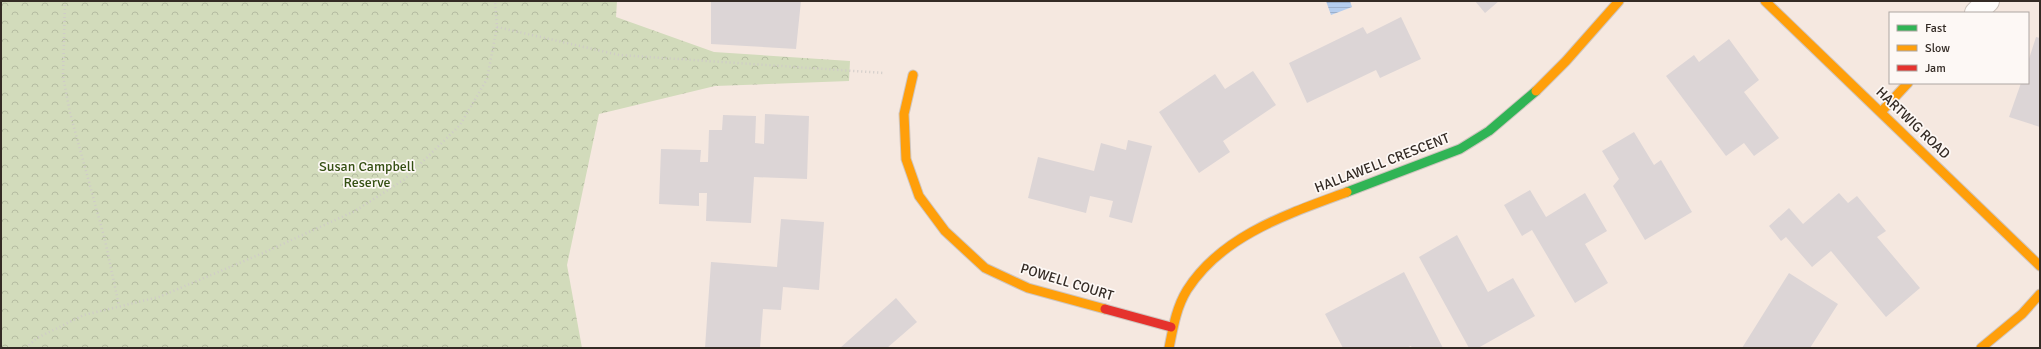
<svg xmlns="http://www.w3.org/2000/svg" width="2041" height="349" font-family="Signika,sans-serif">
	<defs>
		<pattern id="park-crowns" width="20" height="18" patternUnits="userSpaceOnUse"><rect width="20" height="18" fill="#d2dbbb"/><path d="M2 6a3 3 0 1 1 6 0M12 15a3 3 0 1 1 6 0" fill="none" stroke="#b5bca1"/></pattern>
		<pattern id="water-rules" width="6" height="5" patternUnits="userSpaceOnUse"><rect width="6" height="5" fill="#b5cdee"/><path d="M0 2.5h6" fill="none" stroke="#9cb0cc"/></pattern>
	</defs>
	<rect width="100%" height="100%" fill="#f5e8e0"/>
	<path fill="url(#park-crowns)" d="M 1,1 L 617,1 L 616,17 L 714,52 L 850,61 L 849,81 L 715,86 L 599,114 L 567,265 L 582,348 L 1,348 Z"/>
	<path fill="url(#water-rules)" d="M 1326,1 L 1350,1 L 1352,7 L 1331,15 Z"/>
	<path fill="#dcd5d6" d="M 711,1 L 801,1 L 796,49 L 711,44 Z
		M 1475,1 L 1499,1 L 1485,13 Z
		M 1401,17 L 1421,59 L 1380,78 L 1376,70 L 1307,103 L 1289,63 L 1363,27 L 1367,34 Z
		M 2036,37 L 2040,38 L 2040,127 L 2009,117 L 2021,83 L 2028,83 L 2028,62 Z
		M 1729,39 L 1759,80 L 1744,92 L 1779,138 L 1754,156 L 1744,143 L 1726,156 L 1666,76 L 1694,55 L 1699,62 Z
		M 1253,71 L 1276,105 L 1223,141 L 1230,152 L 1199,173 L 1159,112 L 1215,74 L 1225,89 Z
		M 765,114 L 809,116 L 807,179 L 754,177 L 751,223 L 706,221 L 707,193 L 699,193 L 699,206 L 659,204 L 661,149 L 701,150 L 700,162 L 708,162 L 709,130 L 722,130 L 723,115 L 756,116 L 755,143 L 764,144 Z
		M 1634,132 L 1654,165 L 1661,160 L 1692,212 L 1645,240 L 1613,186 L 1619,179 L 1602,151 Z
		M 1128,140 L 1152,146 L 1132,223 L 1109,217 L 1113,201 L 1090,196 L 1086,213 L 1028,198 L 1038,157 L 1094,171 L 1101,143 L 1126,150 Z
		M 1530,190 L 1546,217 L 1585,193 L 1607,231 L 1585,244 L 1608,283 L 1575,303 L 1532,230 L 1522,236 L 1504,205 Z
		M 1839,193 L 1848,203 L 1857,196 L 1886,231 L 1877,237 L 1920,288 L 1886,317 L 1831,251 L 1812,267 L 1786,237 L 1781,241 L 1769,226 L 1789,208 L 1803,224 Z
		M 781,219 L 824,222 L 819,290 L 783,287 L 781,310 L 763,309 L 760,348 L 705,348 L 711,262 L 777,267 Z
		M 1457,235 L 1488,292 L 1513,278 L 1535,316 L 1478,348 L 1469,348 L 1419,257 Z
		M 1404,272 L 1443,348 L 1412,348 L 1411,346 L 1406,348 L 1343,348 L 1325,314 Z
		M 1789,273 L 1838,304 L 1810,348 L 1742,348 Z
		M 896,298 L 917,322 L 887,348 L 840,348 Z"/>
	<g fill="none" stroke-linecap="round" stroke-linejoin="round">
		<g stroke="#cfc5be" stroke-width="24">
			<path id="street" d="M 1976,13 L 1988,1"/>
		</g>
		<g stroke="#cfc5be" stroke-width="11">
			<path id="fast" d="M 1347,192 L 1460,149 L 1489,131 L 1536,91"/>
		</g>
		<g stroke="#cfc5be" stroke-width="11">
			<path id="slow" d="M 1765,1 L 2040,266
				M 913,75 L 904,114 L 906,159 L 919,196 L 945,231 L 985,268 L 1028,288 L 1105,309
				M 1536,91 L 1566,61 L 1619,1
				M 1881,112 L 1908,83
				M 1169,348 C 1173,328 1176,308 1187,290 C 1222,235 1288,214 1347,192
				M 1981,348 L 2022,314 L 2040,294"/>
		</g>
		<g stroke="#cfc5be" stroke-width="11">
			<path id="jam" d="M 1105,309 L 1171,327"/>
		</g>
		<path stroke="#cfcbc8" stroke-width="2.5" stroke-dasharray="1 3" stroke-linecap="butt" d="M 65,1 L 63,76 L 70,113 L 105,240 L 119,306
			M 497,27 L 619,55 L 884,73
			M 26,348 L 37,338 L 84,315 L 159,297 L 263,253 L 355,211 L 405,179 L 460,125 L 487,79 L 497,27 L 495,1"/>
		<use href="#street" stroke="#fefcfa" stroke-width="22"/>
		<use href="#fast" stroke="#30b455" stroke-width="9"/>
		<use href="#slow" stroke="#ff9f0a" stroke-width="9"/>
		<use href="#jam" stroke="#e5322d" stroke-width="9"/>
	</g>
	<g text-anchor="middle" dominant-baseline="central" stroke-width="3.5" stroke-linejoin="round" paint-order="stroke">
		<g font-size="14" fill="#342b25" stroke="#fdf8f5">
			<text transform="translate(1913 123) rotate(44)">HARTWIG ROAD</text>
			<text transform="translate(1382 163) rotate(-21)">HALLAWELL CRESCENT</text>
			<text transform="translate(1067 282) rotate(17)">POWELL COURT</text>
		</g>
		<g font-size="14" fill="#355013" stroke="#fdf8f5">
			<text x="367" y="166">Susan Campbell<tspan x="367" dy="16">Reserve</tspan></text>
		</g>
	</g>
	<rect width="2041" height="349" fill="none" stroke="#342b25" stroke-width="4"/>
	<rect x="1889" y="12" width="140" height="72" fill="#fdf8f5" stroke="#ada6a2"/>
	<rect x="1897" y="25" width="20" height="6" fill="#30b455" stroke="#ada6a2"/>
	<text x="1925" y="32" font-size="12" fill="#342b25">Fast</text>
	<rect x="1897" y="45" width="20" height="6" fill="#ff9f0a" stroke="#ada6a2"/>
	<text x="1925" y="52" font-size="12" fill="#342b25">Slow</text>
	<rect x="1897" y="65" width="20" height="6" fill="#e5322d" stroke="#ada6a2"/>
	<text x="1925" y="72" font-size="12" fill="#342b25">Jam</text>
</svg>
